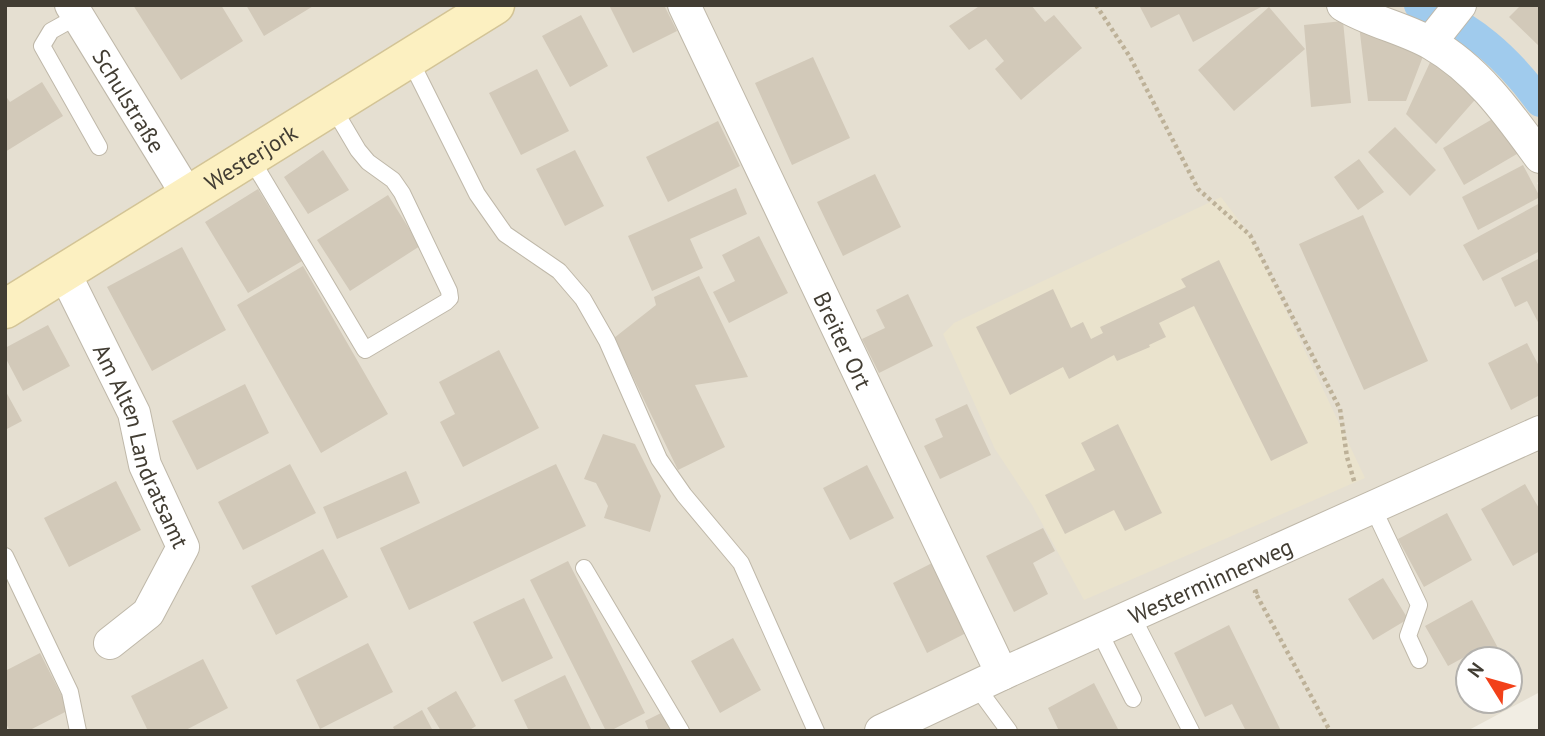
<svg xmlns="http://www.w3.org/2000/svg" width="1545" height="736" font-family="'PT Sans',sans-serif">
	<rect width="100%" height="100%" fill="#f1ede3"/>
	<path fill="#e5dfd1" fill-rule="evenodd" d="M 5,5 L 1540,5 L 1540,181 L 1537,183 L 1540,188 L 1540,692 L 1467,731 L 5,731 ZM 1468,659 L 1510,659 L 1510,701 L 1468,701 Z"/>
	<path fill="#eae3cd" d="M 1221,197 L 1250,235 L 1365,478 L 1084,600 L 1032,505 L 995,449 L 943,334 L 954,323 Z"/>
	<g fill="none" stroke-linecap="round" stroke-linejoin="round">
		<path stroke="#a0cbed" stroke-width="30" d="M 1419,5 C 1472,26 1507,57 1540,102"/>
	</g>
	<path fill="#d2c9b9" d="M 133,5 L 221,5 L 243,41 L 181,80 Z
		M 246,5 L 315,5 L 264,36 Z
		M 609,5 L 664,5 L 677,31 L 633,53 Z
		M 981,5 L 1031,5 L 1045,22 L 1054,15 L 1082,48 L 1021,100 L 995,69 L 1004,61 L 986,39 L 969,50 L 949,26 Z
		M 1139,5 L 1265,5 L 1193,42 L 1179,14 L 1151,28 Z
		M 1521,5 L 1540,5 L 1540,47 L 1509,17 Z
		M 1269,7 L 1305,49 L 1234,111 L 1198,70 Z
		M 581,15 L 608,66 L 570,87 L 542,36 Z
		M 1343,21 L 1351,103 L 1311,107 L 1304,25 Z
		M 1359,25 L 1425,51 L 1406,101 L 1368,101 Z
		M 1433,56 L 1481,93 L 1436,144 L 1406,114 Z
		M 813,57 L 850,138 L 792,165 L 755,83 Z
		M 537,69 L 569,131 L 521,155 L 489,93 Z
		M 42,82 L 63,116 L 5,152 L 5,95 L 10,102 Z
		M 1501,114 L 1522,151 L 1464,185 L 1443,148 Z
		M 718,121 L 740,166 L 668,202 L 646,157 Z
		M 1395,127 L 1436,170 L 1410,196 L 1368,152 Z
		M 323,150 L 349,190 L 308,214 L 284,177 Z
		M 575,150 L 604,206 L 565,226 L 536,169 Z
		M 1359,159 L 1384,192 L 1358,210 L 1334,177 Z
		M 1523,165 L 1540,197 L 1478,230 L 1462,197 Z
		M 875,174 L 901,227 L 843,256 L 817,202 Z
		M 736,188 L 747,214 L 690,239 L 703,268 L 652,291 L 628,236 Z
		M 258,189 L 302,261 L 248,293 L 205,222 Z
		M 388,195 L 420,246 L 350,291 L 317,240 Z
		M 1540,203 L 1540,251 L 1483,281 L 1463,245 Z
		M 1363,215 L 1428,361 L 1364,390 L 1299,244 Z
		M 759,236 L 788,293 L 729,323 L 713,292 L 735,281 L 722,255 Z
		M 182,247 L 226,330 L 152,371 L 107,287 Z
		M 1540,258 L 1540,326 L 1527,301 L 1515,307 L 1501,278 Z
		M 1219,260 L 1308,443 L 1271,461 L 1194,306 L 1159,323 L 1166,337 L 1149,345 L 1150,347 L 1117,361 L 1114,355 L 1069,379 L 1063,367 L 1010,395 L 976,327 L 1053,289 L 1071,328 L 1083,322 L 1091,339 L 1103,333 L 1100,327 L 1186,287 L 1181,279 Z
		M 303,266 L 388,414 L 321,453 L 237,305 Z
		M 699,276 L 748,377 L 695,385 L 725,447 L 678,470 L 614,338 L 656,305 L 654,297 Z
		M 908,294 L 933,346 L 879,373 L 862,339 L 885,328 L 876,310 Z
		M 48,325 L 70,366 L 23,391 L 5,357 L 5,348 Z
		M 1527,343 L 1540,368 L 1540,395 L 1511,410 L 1488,363 Z
		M 499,350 L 539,428 L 463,467 L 440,422 L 455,414 L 439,382 Z
		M 245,384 L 269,433 L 197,470 L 172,421 Z
		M 5,390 L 22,421 L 5,430 Z
		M 967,404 L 991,455 L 940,479 L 924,446 L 943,437 L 935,419 Z
		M 1118,424 L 1162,513 L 1125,531 L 1114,510 L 1065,534 L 1045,495 L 1095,470 L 1081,443 Z
		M 603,434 L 635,444 L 661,496 L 650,532 L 604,518 L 608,506 L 596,483 L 584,479 Z
		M 290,464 L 316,513 L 243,550 L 218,502 Z
		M 556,464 L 586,526 L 409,610 L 380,548 Z
		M 867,465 L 894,518 L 850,540 L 823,488 Z
		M 406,471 L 420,503 L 337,539 L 323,507 Z
		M 116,481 L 141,530 L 69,567 L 44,518 Z
		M 1525,484 L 1540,510 L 1540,551 L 1513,566 L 1481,509 Z
		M 1447,513 L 1472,560 L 1424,587 L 1398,539 Z
		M 1043,528 L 1055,551 L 1033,563 L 1048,594 L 1014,612 L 986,556 Z
		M 323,549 L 348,597 L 276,635 L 251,586 Z
		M 568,561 L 645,713 L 610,731 L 606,731 L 530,580 Z
		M 934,562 L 968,632 L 927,653 L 893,583 Z
		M 1383,578 L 1408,619 L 1373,640 L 1348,599 Z
		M 524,598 L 553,658 L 502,682 L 473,622 Z
		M 1472,600 L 1504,659 L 1473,659 L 1470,654 L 1448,666 L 1425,626 Z
		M 1229,625 L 1281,731 L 1246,731 L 1232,704 L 1205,717 L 1174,653 Z
		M 733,638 L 761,690 L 720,713 L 691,661 Z
		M 368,643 L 393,692 L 320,729 L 296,680 Z
		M 40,653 L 69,710 L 28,731 L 10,731 L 5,722 L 5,671 Z
		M 203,659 L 228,708 L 184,731 L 148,731 L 131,696 Z
		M 565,675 L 592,731 L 529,731 L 514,700 Z
		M 1094,683 L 1118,729 L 1059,731 L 1048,708 Z
		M 456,691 L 476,726 L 468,731 L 441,731 L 427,708 Z
		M 422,710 L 433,731 L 395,731 L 393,727 Z
		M 665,711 L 675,731 L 649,731 L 645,721 Z"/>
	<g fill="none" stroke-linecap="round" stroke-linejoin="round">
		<g stroke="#bfb8a9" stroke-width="18">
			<path id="service" d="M 78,16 L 51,31 L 42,46 L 99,147
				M 409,58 L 477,194 L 505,234 L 559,271 L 583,299 L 607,341 L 659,459 L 684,495 L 741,563 L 816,731
				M 250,157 L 365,350 L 446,302 L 450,298 L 449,291 L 402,193 L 393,180 L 368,162 L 358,150 L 332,106
				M 1373,508 L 1419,605 L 1408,636 L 1419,660
				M 5,556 L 70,692 L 78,731
				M 584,568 L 681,731
				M 1132,616 L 1191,731
				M 1099,631 L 1133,699
				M 976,686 L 1009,731"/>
		</g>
		<g stroke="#bfb8a9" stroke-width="34">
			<g id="minor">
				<path id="s1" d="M 71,5 L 188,196"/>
				<path id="s2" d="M 684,5 L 1002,674"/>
				<path d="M 1343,5 C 1371,22 1404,28 1432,44 C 1478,70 1510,116 1540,157"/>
				<path d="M 1433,44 L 1437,34 L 1460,5"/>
				<path id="s3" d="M 64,272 L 134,413 L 145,465 L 183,547 L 148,613 L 110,643"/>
				<path id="s4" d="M 881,731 L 1002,674 L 1540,432"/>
			</g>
		</g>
		<g stroke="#d3c496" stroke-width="41">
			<g id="secondary">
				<path id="s5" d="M 5,309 L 495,5"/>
			</g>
		</g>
		<path stroke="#bdb198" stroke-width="4.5" stroke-dasharray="3.5 3.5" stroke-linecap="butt" d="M 1096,5 L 1130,57 L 1198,189 L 1250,235 L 1340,409 L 1347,457 L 1355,484
			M 1258,591 L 1255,592 L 1330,731"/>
		<use href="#service" stroke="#fff" stroke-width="16"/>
		<use href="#minor" stroke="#fff" stroke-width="32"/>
		<use href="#secondary" stroke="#fcf0c1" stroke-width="38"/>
	</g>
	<g text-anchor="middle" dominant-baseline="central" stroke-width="6" stroke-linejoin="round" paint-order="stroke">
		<g font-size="23" fill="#423d33" stroke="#fff">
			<text stroke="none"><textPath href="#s1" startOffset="112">Schulstraße</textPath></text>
			<text stroke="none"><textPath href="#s5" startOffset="289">Westerjork</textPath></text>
			<text stroke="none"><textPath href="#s2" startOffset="371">Breiter Ort</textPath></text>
			<text stroke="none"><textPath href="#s3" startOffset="191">Am Alten Landratsamt</textPath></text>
			<text stroke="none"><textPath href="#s4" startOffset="362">Westerminnerweg</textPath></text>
		</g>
	</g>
	<rect width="1545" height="736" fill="none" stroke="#423d33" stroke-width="14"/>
	<g transform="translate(1489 680) rotate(307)"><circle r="33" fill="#ffffff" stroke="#b3b1ad" stroke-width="2"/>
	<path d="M0-5L12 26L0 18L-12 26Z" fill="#f24119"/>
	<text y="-10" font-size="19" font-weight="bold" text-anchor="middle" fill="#423d33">N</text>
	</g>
</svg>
